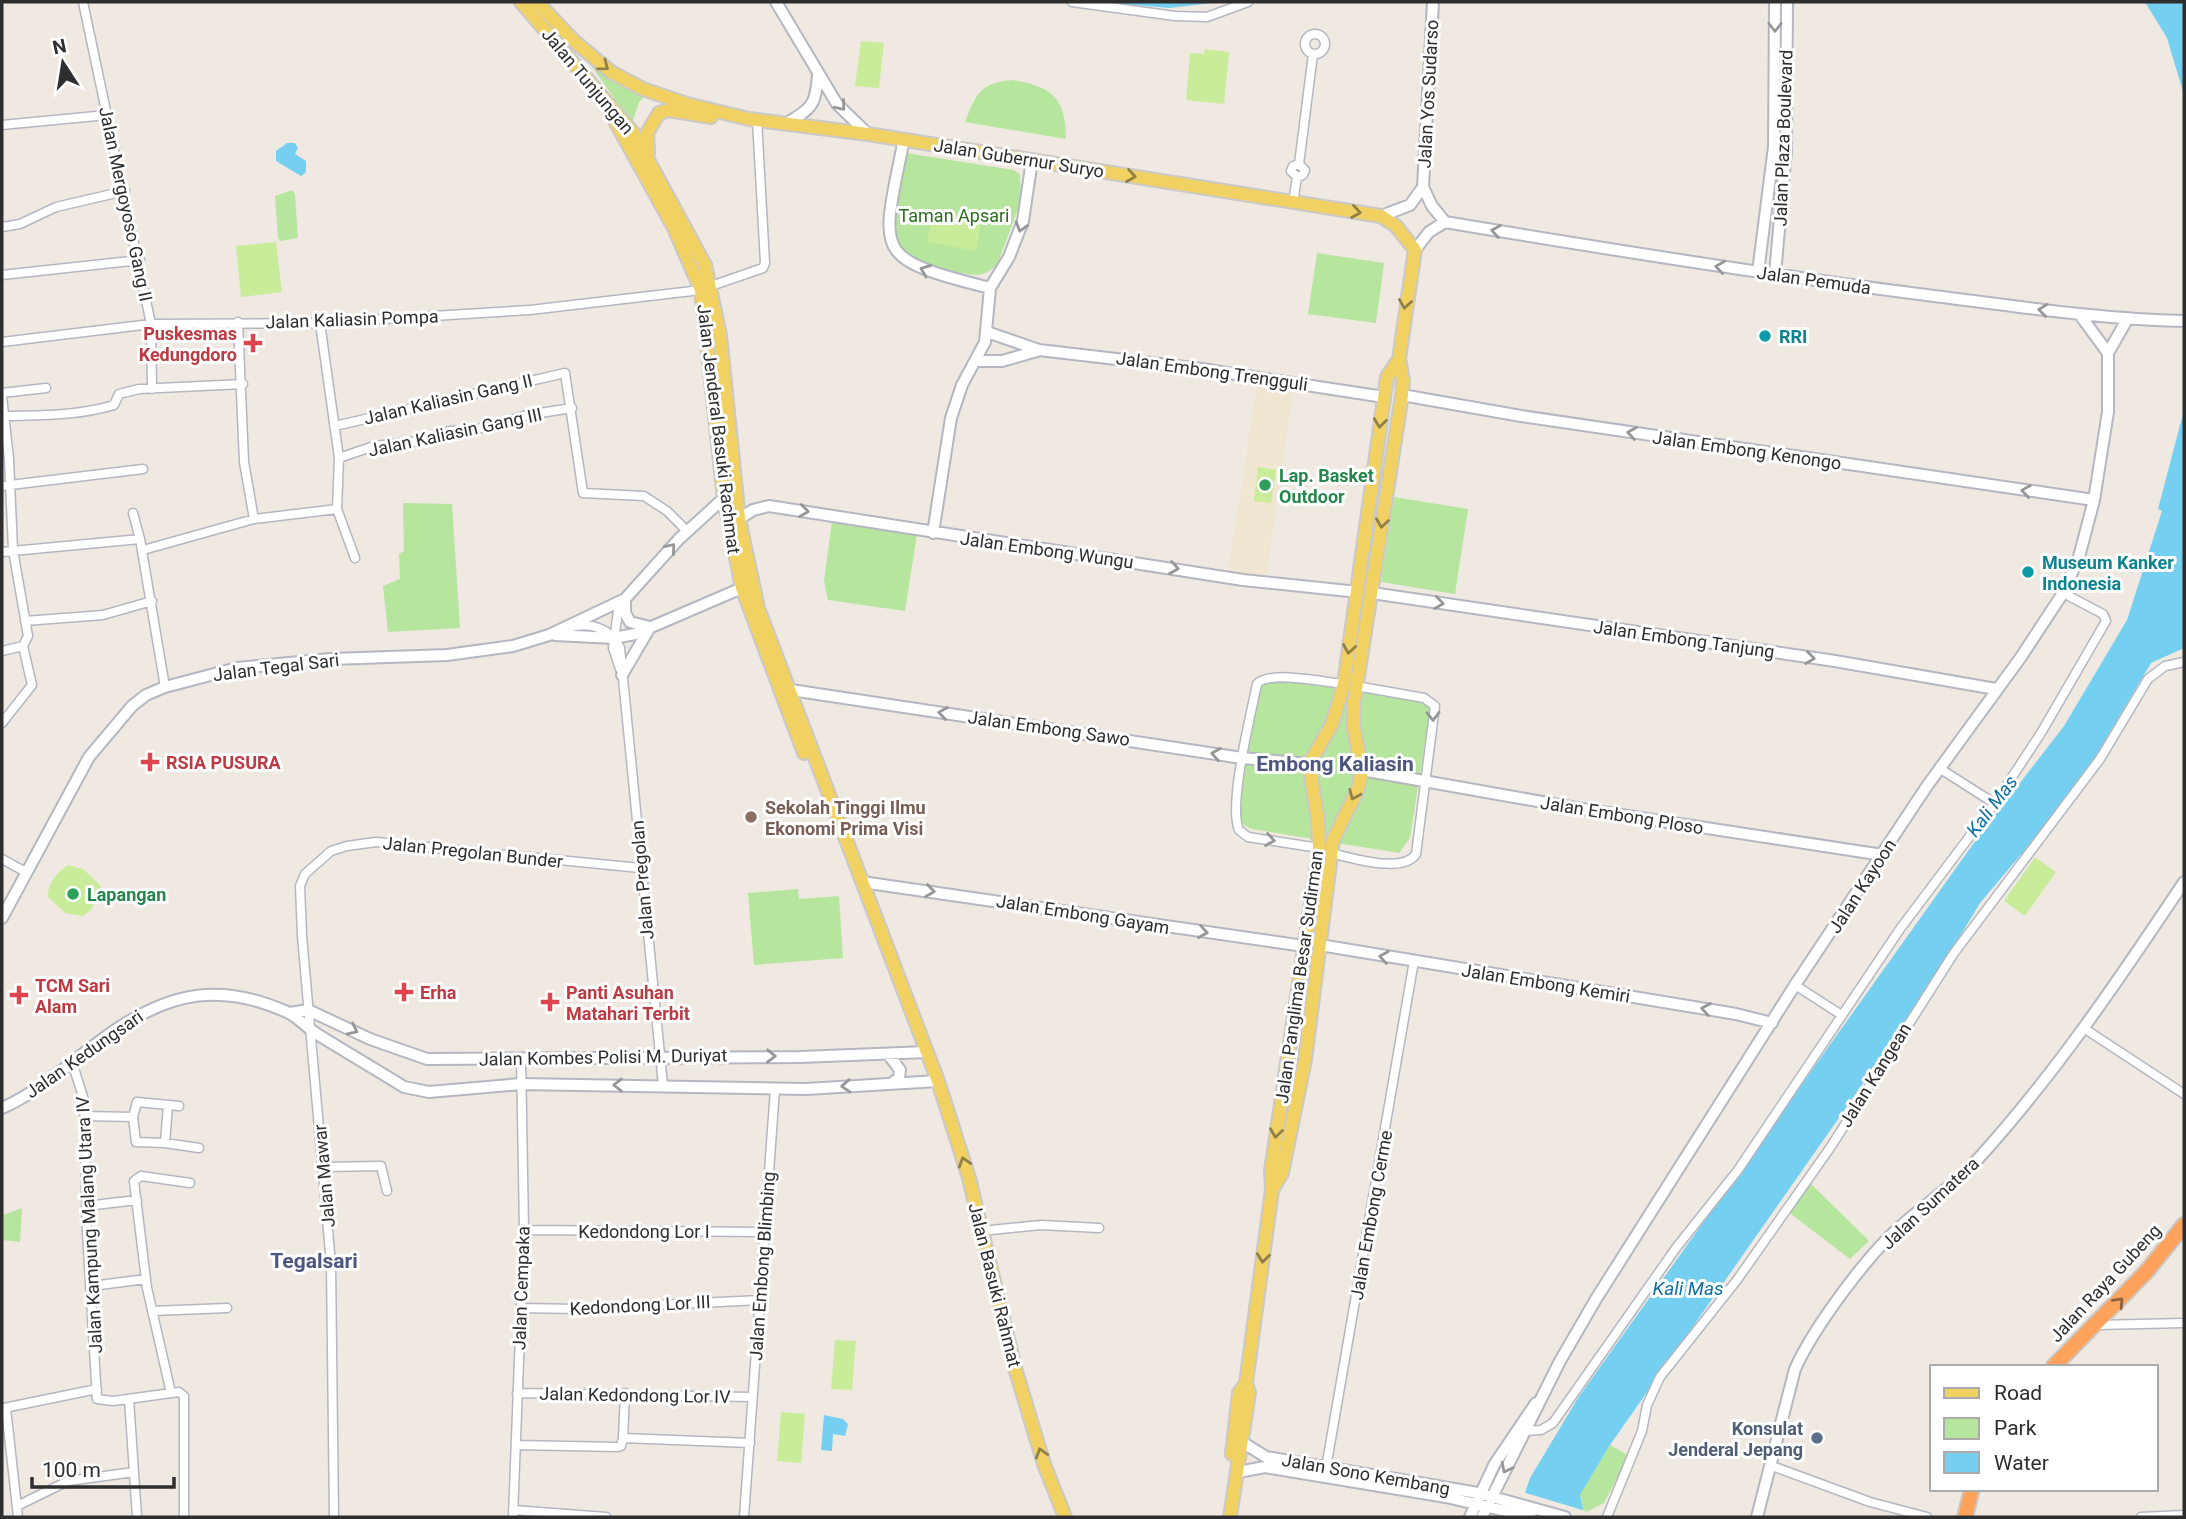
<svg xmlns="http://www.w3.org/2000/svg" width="2186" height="1519" font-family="Roboto,sans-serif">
	<rect width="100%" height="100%" fill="#efe9e1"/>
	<path fill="#f0e6d1" d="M 1258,379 L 1294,384 L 1266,578 L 1228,573 Z"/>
	<path fill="#b6e59e" d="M 590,64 L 647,94 L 639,102 L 632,123 Z
		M 1012,80 C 1051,86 1066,97 1066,139 L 965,122 C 976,93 981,83 1012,80 Z
		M 906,153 L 1014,170 L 1020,175 L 1021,201 L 997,265 C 982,279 971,275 952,271 C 871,253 891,218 906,153 Z
		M 292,190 L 295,195 L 298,238 L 281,241 L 278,238 L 275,196 Z
		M 1317,253 L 1384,263 L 1376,323 L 1308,314 Z
		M 1394,497 L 1468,509 L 1455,594 L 1381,582 Z
		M 403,503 L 452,504 L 460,628 L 388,632 L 383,586 L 400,579 L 399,554 L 404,551 Z
		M 832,521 L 917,534 L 905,611 L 828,600 L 824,581 Z
		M 1272,679 L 1424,699 L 1431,704 L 1410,838 L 1399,853 L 1252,829 L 1240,823 L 1238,814 L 1257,687 Z
		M 798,889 L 799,899 L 839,896 L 843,958 L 754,965 L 748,893 Z
		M 1807,1180 L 1869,1241 L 1850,1259 L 1787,1211 Z
		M 22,1208 L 20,1242 L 2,1240 L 3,1215 Z
		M 1610,1445 L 1629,1456 L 1604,1503 L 1584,1513 L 1580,1495 Z"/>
	<path fill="#c9ec9a" d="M 861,41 L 884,43 L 879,88 L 855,86 Z
		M 1205,49 L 1229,52 L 1224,104 L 1186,100 L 1190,53 L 1204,54 Z
		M 933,212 L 981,221 L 976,251 L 927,242 Z
		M 276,242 L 282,292 L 241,297 L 236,246 Z
		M 1258,467 L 1276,470 L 1271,503 L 1254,501 Z
		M 2035,857 L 2056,872 L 2025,916 L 2004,901 Z
		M 68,865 L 83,869 L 101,886 L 91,910 L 83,916 L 65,913 L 48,897 C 47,885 58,871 68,865 Z
		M 835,1340 L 856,1341 L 852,1390 L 831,1389 Z
		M 781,1412 L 805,1414 L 801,1463 L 777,1461 Z"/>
	<path fill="#75cff0" d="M 1101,2 L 1221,2 L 1169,8 Z
		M 2145,2 L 2184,2 L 2184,95 L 2167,38 Z
		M 287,143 L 295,143 L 298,148 L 295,154 L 306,161 L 306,172 L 301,176 L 276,161 L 276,151 Z
		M 2184,410 L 2184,648 L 2151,663 L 2077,788 L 1980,903 L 1920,1002 L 1610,1445 L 1580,1495 L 1584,1513 L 1517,1517 L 1530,1478 L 1578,1398 L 1976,840 L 2064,726 L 2127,620 L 2162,511 L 2158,509 Z
		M 824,1415 L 843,1419 L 848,1424 L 845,1436 L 833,1434 L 832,1451 L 821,1450 Z"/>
	<path fill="#efe9e1" d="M 1522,1492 L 1586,1511 L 1584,1517 L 1513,1517 Z"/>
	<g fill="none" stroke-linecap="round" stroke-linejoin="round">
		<g stroke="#b4b7c1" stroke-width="11">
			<path id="street" d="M 83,2 L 151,324 L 152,389
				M 1072,2 L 1175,16 L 1207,17 L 1248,2
				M1305 44a10 10 0 1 1 20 0a10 10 0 1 1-20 0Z
				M 2,125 L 107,115
				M 1299,164 L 1313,54
				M 1293,203 L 1297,177 L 1303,175 L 1305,170 L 1299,164 L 1293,166 L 1291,171 L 1297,177
				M 2,227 L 20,224 L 56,207 L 125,191
				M 2,275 L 140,260
				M 711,286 L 763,268 L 765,263 L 757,120
				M 238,322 L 244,462 L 254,519
				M 320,323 L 339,458 L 337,509 L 355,558
				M 2,342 L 151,324 L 320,323 L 530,310 L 701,290
				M 2,393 L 46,388
				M 2,396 L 9,459 L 13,550 L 28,636 L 23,646 L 2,651
				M 5,416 C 42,415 78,416 114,405 L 119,394 L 139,389 L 243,384
				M 335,426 L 565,373 L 583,493 L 644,496 L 667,511 L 687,531
				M 339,458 L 374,446 L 420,441 L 449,431 L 474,430 L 527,415 L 572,408
				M 2,486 L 143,469
				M 133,513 L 140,539
				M 143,550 L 254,519 L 337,509
				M 2,552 L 140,539 L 165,687
				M 619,603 L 613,648 L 620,669
				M 25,621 L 103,615 L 152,601
				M 572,627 C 591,622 612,629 620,648 L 663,1085
				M 2,723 L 32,685 L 23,646
				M 1939,768 L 1994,803
				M 1319,848 L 1248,837 L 1239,830 C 1228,805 1251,714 1257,684 C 1268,670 1325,682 1344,684
				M 1331,853 C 1351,858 1403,874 1416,854 L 1435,706 L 1424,698 L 1356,686
				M 2,859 L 26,872
				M 1795,985 L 1840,1014
				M 2085,1029 L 2184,1094
				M 72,1062 L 84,1100 L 87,1232 L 97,1399 L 113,1401 L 179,1392 L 184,1396 L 184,1517
				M 85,1116 L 133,1117 L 137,1102 L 179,1106
				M 133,1117 L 136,1142 L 165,1143 L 199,1148
				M 165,1143 L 168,1105
				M 323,1167 L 381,1166 L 387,1191
				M 86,1206 L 137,1200
				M 524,1230 L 764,1232
				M 981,1231 L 1041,1225 L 1099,1228
				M 92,1286 L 146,1279
				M 521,1308 L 578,1309 L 760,1300
				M 152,1311 L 227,1308
				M 2097,1325 L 2184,1323
				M 171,1393 L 147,1288 L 134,1181 L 141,1176 L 190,1183
				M 517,1393 L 752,1397
				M 129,1399 L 137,1517
				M 4,1408 L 97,1389
				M 6,1408 L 18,1517
				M 1525,1431 L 1541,1430 L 1553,1423 L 1676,1248 L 1738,1170 L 1900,929 L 1997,800 L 2041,733 L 2106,621 L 2103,614 L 2063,593
				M 623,1438 L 625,1393
				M 516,1445 L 618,1447 L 621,1446 L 623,1438 L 750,1443
				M 1772,1466 L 1870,1502 L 1927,1517
				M 1326,1468 L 1414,961
				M 17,1506 L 68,1481 L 134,1472
				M 513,1510 L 606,1517
				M 334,1517 L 331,1264 L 302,936 L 300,886 L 305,874 L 331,851 L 347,846 L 376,842 L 640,868
				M 513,1517 L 524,1230 L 521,1058
				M 744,1517 L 775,1089
				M 1607,1517 L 1642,1431 L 1647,1405 L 1660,1377 L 1737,1280 L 1830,1148 L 1954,953 L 2100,759 L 2148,679 L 2165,666 L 2184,662
				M 2141,1517 L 2184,1515"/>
		</g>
		<g stroke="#b4b7c1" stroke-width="14">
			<path id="secondary" d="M 776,2 L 837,104 L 868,134
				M 1433,2 L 1423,187 L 1432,206 L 1445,222
				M 787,123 C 812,109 816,104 818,75
				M 904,139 C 881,254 870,258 990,288
				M 1381,216 L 1410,205 L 1423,187
				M 1415,250 L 1429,232 L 1445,222 C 1600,248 1755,273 1911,293 C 2002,304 2092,319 2184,321
				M 1758,272 L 1774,147 L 1775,2
				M 1775,274 L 1786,151 L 1787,2
				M 2080,315 L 2108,353
				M 987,332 L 1039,350 L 1202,369 L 1384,397
				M 977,361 L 1002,361 L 1037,351
				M 1402,395 L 1521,416 L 2094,500
				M 739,519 L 753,510 L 769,506 L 1243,580 L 1358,592
				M 933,533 L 951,418 L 962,385 L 985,342 L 990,288 L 1009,257 L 1023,221 L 1032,160
				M 1372,593 L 1835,661 L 1996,689
				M 625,599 L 625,613 L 630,622 L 650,627
				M 555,635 L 614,638 L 635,634 L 742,588
				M 622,675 L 649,629
				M 791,690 L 1242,758 L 1309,764
				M 1362,770 L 1582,809 L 1883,855
				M 862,882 L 1304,946
				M 2,918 L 89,757 L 132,706 L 146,695 L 165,687 L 237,668 L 331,659 L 447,655 L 513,646 L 549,635 L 625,599 L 679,539 L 724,498
				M 1320,945 L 1736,1014 L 1772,1023
				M 290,1013 L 308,1010 L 370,1039 L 427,1059 L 800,1057 L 927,1052
				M 888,1054 L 900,1070 L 899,1078 L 892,1083
				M 2,1108 C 43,1090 75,1058 111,1033 C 170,992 220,982 287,1012 C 298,1017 307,1028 317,1034 C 346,1052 375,1069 404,1087 L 429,1092 L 521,1084 L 806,1089 L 938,1081
				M 1242,1442 L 1266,1457 L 1478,1493 L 1565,1517
				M 1238,1472 L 1265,1467 L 1446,1497 L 1531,1517
				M 1470,1517 L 1494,1465 L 1536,1403
				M 1482,1517 L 1560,1361 L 1596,1299 L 1795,985 L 1927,786 L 2021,657 L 2063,593 L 2079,557 L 2094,500 L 2108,412 L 2108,353 L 2128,318
				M 1757,1517 L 1795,1369 C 1814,1327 1868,1254 1902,1225 C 1928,1202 1955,1185 1978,1159 C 2056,1073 2120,978 2184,882"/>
		</g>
		<g stroke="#c9c9c9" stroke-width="16">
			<path id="primary" d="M 521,2 L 634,134 L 705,265 L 720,335 L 739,519 L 758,608 L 938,1081 L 969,1178 L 1015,1368 L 1044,1464 L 1065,1517
				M 537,2 L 574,41 L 611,72 L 643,89 L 687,104 L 749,119 L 868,134 L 1381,216 L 1396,226 L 1415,250 L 1399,359 L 1403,380 L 1402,395 L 1354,702 L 1354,729 L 1362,770 L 1358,789 L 1333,840 L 1305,1060 L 1282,1173 L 1272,1190
				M 610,112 L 674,228 L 701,290 L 724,498 L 742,588 L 804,753
				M 648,153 L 647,133 L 659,113 L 669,110 L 711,117
				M 1232,1454 L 1239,1393 L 1246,1383
				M 1230,1517 L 1249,1393 L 1246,1383 L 1272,1190 L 1271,1171 L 1319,848 L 1318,821 L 1309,764 L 1332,724 L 1344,684 L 1387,377 L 1399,359"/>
		</g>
		<g stroke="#c9c9c9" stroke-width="18">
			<path id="highway" d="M 2053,1367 L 2147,1271 L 2184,1225
				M 1965,1517 L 1972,1489"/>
		</g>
		<use href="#street" stroke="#fff" stroke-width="8"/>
		<use href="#secondary" stroke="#fff" stroke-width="10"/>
		<use href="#primary" stroke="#f2d163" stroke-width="12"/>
		<use href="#highway" stroke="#ffa35c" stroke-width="14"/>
	</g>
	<defs><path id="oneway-chevron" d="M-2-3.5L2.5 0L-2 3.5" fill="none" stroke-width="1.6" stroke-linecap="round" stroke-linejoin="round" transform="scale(1.75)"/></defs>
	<g stroke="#969696">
		<use href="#oneway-chevron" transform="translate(1775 27) rotate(90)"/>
		<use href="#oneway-chevron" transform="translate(841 106) rotate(50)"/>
		<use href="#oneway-chevron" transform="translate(1021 227) rotate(107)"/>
		<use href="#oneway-chevron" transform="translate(1496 231) rotate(-171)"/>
		<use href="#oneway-chevron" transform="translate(1720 267) rotate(-172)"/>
		<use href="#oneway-chevron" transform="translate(925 270) rotate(-159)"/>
		<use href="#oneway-chevron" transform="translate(2043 310) rotate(-173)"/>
		<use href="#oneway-chevron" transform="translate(1632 433) rotate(-171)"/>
		<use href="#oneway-chevron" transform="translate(2026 491) rotate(-172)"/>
		<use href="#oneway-chevron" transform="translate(804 511) rotate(8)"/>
		<use href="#oneway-chevron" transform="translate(671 548) rotate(-49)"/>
		<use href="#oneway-chevron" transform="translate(1174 568) rotate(9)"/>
		<use href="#oneway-chevron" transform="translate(1439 603) rotate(8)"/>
		<use href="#oneway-chevron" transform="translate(1810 658) rotate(8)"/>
		<use href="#oneway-chevron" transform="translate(943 713) rotate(-172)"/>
		<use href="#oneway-chevron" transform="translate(1433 716) rotate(89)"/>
		<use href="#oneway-chevron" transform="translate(1216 754) rotate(-171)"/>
		<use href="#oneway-chevron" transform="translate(1270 840) rotate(9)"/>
		<use href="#oneway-chevron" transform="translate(930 891) rotate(8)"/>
		<use href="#oneway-chevron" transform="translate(1203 932) rotate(9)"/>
		<use href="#oneway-chevron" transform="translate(1384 957) rotate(-171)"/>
		<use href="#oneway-chevron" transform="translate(1706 1009) rotate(-171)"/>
		<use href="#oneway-chevron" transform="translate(353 1030) rotate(26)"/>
		<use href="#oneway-chevron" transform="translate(771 1056) rotate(1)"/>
		<use href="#oneway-chevron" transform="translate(618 1085) rotate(-180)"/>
		<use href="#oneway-chevron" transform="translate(846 1086) rotate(176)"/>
		<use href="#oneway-chevron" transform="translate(1506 1468) rotate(117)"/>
	</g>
	<g stroke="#908048">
		<use href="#oneway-chevron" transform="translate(604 66) rotate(37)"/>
		<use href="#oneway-chevron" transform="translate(1131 176) rotate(9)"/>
		<use href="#oneway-chevron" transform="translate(1356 212) rotate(9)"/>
		<use href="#oneway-chevron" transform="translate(1405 304) rotate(99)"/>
		<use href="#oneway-chevron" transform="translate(1380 423) rotate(97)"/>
		<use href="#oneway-chevron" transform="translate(1382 523) rotate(98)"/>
		<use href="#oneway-chevron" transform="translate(1349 649) rotate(99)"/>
		<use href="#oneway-chevron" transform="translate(1354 795) rotate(114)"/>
		<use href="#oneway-chevron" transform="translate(1276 1133) rotate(98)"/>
		<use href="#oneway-chevron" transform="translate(964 1162) rotate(-107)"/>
		<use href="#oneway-chevron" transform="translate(1263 1258) rotate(97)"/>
		<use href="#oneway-chevron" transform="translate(1041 1453) rotate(-107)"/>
	</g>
	<use stroke="#8c6343" href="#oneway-chevron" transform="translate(2119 1302) rotate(-47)"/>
	<g fill="#0f9aa8" stroke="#fff" stroke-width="2.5">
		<circle cx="1765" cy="336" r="7"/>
		<circle cx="2028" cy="572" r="7"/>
	</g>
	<g fill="#e0444e" stroke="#fff" stroke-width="2.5">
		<path d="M249.5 332.5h7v7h7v7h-7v7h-7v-7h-7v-7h7z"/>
		<path d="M146.5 751.5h7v7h7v7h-7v7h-7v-7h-7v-7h7z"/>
		<path d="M400.5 981.5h7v7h7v7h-7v7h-7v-7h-7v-7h7z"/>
		<path d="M15.5 984.5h7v7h7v7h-7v7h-7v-7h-7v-7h7z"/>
		<path d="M546.5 991.5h7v7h7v7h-7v7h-7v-7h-7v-7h7z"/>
	</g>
	<g fill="#2e9e5b" stroke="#fff" stroke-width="2.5">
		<circle cx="1265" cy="485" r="7"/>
		<circle cx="73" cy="894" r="7"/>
	</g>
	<circle fill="#8d6e63" stroke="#fff" stroke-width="2.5" cx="751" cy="817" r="7"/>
	<circle fill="#5c6f8a" stroke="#fff" stroke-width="2.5" cx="1817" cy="1438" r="7"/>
	<g text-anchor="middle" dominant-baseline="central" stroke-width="6" stroke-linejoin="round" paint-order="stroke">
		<g font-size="18" fill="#2e2e2e" stroke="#fff">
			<text transform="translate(588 81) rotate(50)">Jalan Tunjungan</text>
			<text transform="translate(1428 94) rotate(-87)">Jalan Yos Sudarso</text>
			<text transform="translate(1783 138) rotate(-88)">Jalan Plaza Boulevard</text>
			<text transform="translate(1019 158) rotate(9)">Jalan Gubernur Suryo</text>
			<text transform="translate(126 204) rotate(78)">Jalan Mergoyoso Gang II</text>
			<text transform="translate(1814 280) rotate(8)">Jalan Pemuda</text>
			<text transform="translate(352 319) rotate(-2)">Jalan Kaliasin Pompa</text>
			<text transform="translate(1212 371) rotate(8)">Jalan Embong Trengguli</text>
			<text transform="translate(448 399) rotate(-13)">Jalan Kaliasin Gang II</text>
			<text transform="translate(719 429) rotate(83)">Jalan Jenderal Basuki Rachmat</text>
			<text transform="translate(455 432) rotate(-12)">Jalan Kaliasin Gang III</text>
			<text transform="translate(1747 450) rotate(8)">Jalan Embong Kenongo</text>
			<text transform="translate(1047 550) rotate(8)">Jalan Embong Wungu</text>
			<text transform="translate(1684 639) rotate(8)">Jalan Embong Tanjung</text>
			<text transform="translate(276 667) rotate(-7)">Jalan Tegal Sari</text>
			<text transform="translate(1049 728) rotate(8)">Jalan Embong Sawo</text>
			<text transform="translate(1622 815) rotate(9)">Jalan Embong Ploso</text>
			<text transform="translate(473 852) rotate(6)">Jalan Pregolan Bunder</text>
			<text transform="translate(642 880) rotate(-95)">Jalan Pregolan</text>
			<text transform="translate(1862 886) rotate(-57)">Jalan Kayoon</text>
			<text transform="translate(1083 914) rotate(9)">Jalan Embong Gayam</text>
			<text transform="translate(1299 977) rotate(-82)">Jalan Panglima Besar Sudirman</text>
			<text transform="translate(1546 983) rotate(9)">Jalan Embong Kemiri</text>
			<text transform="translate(84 1054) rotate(-35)">Jalan Kedungsari</text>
			<text transform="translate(603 1057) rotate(-1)">Jalan Kombes Polisi M. Duriyat</text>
			<text transform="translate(1875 1075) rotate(-58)">Jalan Kangean</text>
			<text transform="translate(324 1176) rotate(-95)">Jalan Mawar</text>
			<text transform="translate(1930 1203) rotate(-43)">Jalan Sumatera</text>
			<text transform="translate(1371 1215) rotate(-80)">Jalan Embong Cerme</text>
			<text transform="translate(89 1225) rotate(-93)">Jalan Kampung Malang Utara IV</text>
			<text x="644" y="1231">Kedondong Lor I</text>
			<text transform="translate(762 1266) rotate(-86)">Jalan Embong Blimbing</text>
			<text transform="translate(2105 1283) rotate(-47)">Jalan Raya Gubeng</text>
			<text transform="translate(995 1285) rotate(76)">Jalan Basuki Rahmat</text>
			<text transform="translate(521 1288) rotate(-88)">Jalan Cempaka</text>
			<text transform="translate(640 1305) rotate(-3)">Kedondong Lor III</text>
			<text transform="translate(635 1395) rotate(1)">Jalan Kedondong Lor IV</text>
			<text transform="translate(1366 1474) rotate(10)">Jalan Sono Kembang</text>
		</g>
		<g font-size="18" fill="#2c6e1b" stroke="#fff">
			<text x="954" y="215">Taman Apsari</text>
		</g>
		<g font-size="18" font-weight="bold" fill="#be3a42" stroke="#fff" text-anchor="start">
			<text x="237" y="333" text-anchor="end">Puskesmas<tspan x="237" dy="21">Kedungdoro</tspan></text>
			<text x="166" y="762">RSIA PUSURA</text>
			<text x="35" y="985">TCM Sari<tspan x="35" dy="21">Alam</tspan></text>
			<text x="420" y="992">Erha</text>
			<text x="566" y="992">Panti Asuhan<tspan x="566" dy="21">Matahari Terbit</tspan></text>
		</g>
		<g font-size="18" font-weight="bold" fill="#0d838f" stroke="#fff" text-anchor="start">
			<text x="1779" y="336">RRI</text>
			<text x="2042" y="562">Museum Kanker<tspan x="2042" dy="21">Indonesia</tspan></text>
		</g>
		<g font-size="18" font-weight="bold" fill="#27864d" stroke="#fff" text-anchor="start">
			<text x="1279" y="475">Lap. Basket<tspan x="1279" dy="21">Outdoor</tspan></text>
			<text x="87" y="894">Lapangan</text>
		</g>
		<g font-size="18" font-weight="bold" fill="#785e54" stroke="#fff" text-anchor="start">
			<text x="765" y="807">Sekolah Tinggi Ilmu<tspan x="765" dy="21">Ekonomi Prima Visi</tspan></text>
		</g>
		<g font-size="18" font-weight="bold" fill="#4e5e75" stroke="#fff" text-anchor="end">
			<text x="1803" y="1428">Konsulat<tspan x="1803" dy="21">Jenderal Jepang</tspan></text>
		</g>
		<g font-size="19" font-style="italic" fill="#0d6fa3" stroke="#fff">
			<text transform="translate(1992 806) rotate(-53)">Kali Mas</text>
			<text x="1688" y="1288">Kali Mas</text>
		</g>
		<g font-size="21" font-weight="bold" fill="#4d5680" stroke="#fff">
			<text x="1335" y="764">Embong Kaliasin</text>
			<text x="314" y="1261">Tegalsari</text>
		</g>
	</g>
	<rect width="2186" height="1519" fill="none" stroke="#2e2e2e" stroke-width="7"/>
	<rect x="1930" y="1365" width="228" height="126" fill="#ffffff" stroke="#ababab" stroke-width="2"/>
	<rect x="1944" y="1388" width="35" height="10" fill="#f2d163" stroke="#ababab" stroke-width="2"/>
	<text x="1994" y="1400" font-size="21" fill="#2e2e2e">Road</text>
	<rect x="1944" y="1418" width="35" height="21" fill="#b6e59e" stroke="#ababab" stroke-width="2"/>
	<text x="1994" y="1435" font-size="21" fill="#2e2e2e">Park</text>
	<rect x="1944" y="1452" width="35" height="21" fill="#75cff0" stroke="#ababab" stroke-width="2"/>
	<text x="1994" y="1470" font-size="21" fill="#2e2e2e">Water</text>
	<g transform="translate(63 63) rotate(348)" stroke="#ffffff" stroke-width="5" paint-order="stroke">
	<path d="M0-5L12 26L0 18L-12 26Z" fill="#2e2e2e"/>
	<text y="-10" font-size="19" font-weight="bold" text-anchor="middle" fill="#2e2e2e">N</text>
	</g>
	<path d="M32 1477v10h142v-10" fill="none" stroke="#2e2e2e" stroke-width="3.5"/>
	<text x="42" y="1477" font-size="21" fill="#2e2e2e" stroke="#ffffff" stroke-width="5" paint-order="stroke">100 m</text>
</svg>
